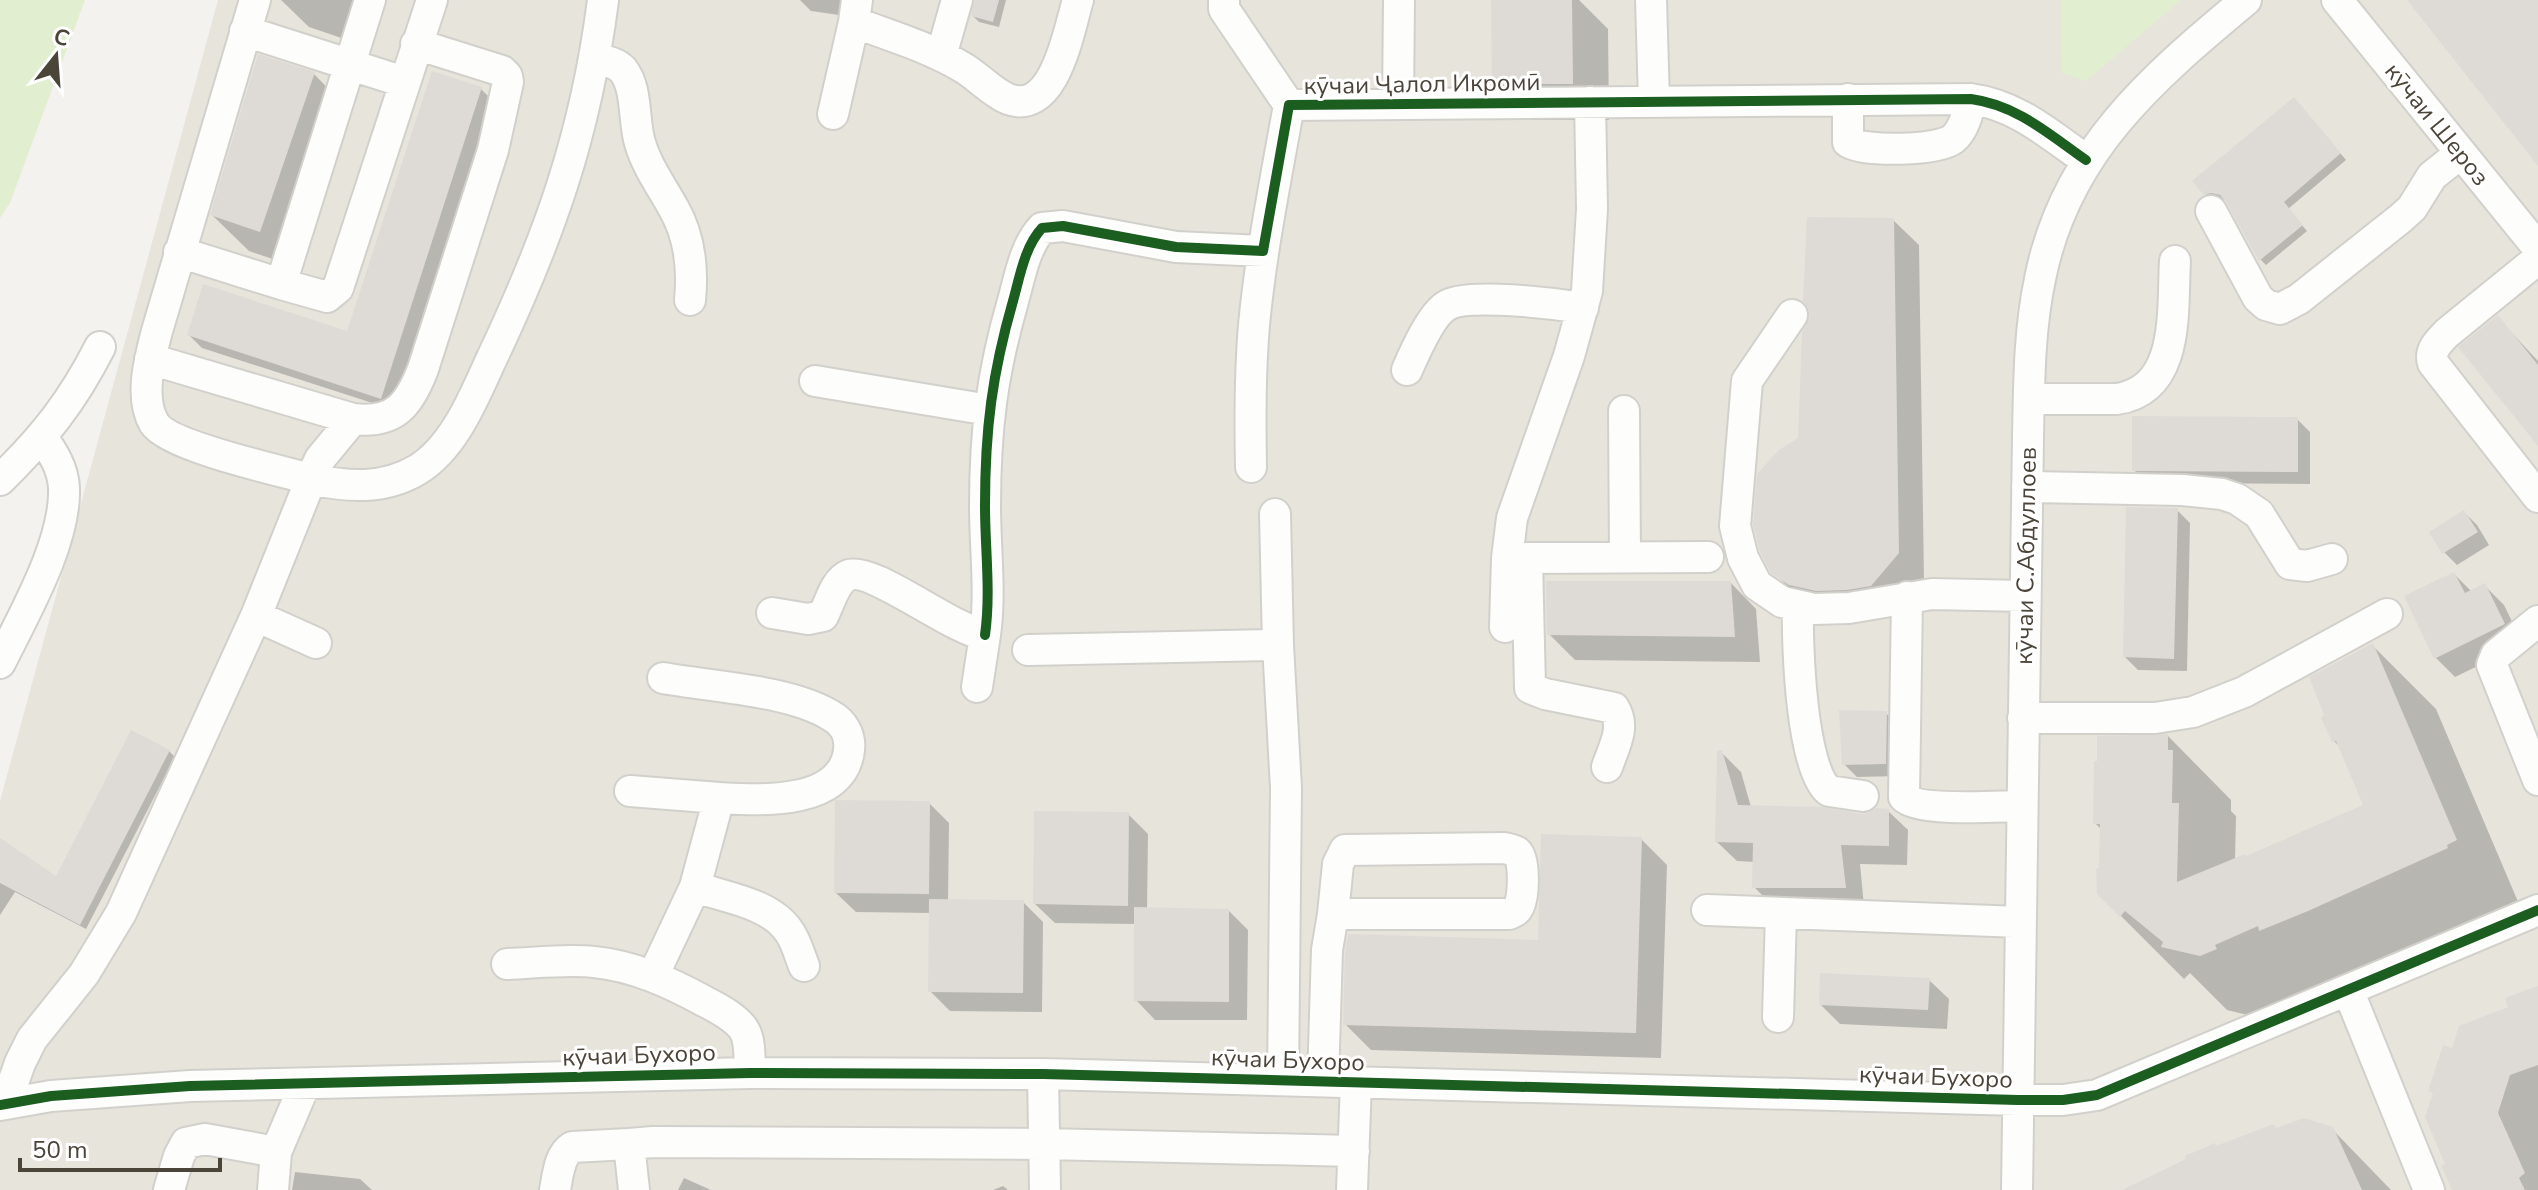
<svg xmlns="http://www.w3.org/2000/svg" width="2538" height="1190" font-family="'Nunito Sans',sans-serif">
	<rect width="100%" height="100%" fill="#f4f2ee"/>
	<path fill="#e7e4dc" d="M 218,0 L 2538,0 L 2538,1190 L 0,1190 L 0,801 Z"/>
	<path fill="#e1eecf" d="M 0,0 L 85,0 L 10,203 L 0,218 Z
		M 2061,0 L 2181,0 L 2086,81 L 2062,73 Z"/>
	<path fill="#0003" d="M 281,0 L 378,0 L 362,45 L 309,27 Z
		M 800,0 L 856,0 L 853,17 L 811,11 Z
		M 976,0 L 1006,0 L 999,27 L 979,22 L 973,16 Z
		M 1493,0 L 1579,0 L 1608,29 L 1609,120 L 1531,120 L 1494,84 Z
		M 314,74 L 350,111 L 296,267 L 249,251 L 212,215 Z
		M 481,89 L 494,102 L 394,410 L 202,348 L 189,335 L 348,334 Z
		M 2300,105 L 2346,160 L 2288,209 L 2307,231 L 2266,265 L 2261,260 L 2228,201 L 2218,198 L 2211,200 L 2205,193 Z
		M 1893,220 L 1919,245 L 1924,580 L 1895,611 L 1799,598 L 1773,571 L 1800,439 Z
		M 2498,318 L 2538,361 L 2538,443 Z
		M 2297,419 L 2310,432 L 2310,484 L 2147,483 L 2134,470 Z
		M 2177,510 L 2190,523 L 2187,671 L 2138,670 L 2125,657 Z
		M 2464,512 L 2477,525 L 2489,545 L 2457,565 L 2444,552 Z
		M 2454,574 L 2472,592 L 2485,586 L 2504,605 L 2523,644 L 2455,677 L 2436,658 Z
		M 1731,583 L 1756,609 L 1760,662 L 1575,660 L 1549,634 Z
		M 2373,646 L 2436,709 L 2519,904 L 2264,1019 L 2227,1010 L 2190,973 L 2184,979 L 2099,894 L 2102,830 L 2095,823 L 2168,736 L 2231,800 L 2231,811 L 2236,816 L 2235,860 L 2246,858 L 2366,806 L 2342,749 L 2334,741 Z
		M 1886,713 L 1899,726 L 1899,776 L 1857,777 L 1844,764 Z
		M 169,751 L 175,757 L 86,929 L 15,892 L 0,915 L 0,841 L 56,879 Z
		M 1721,752 L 1741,772 L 1751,807 L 1861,816 L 1888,811 L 1908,830 L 1907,865 L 1860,864 L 1864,906 L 1774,907 L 1754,887 L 1755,862 L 1737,861 L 1717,842 Z
		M 929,803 L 949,823 L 948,901 L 1023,902 L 1043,922 L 1042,1012 L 950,1011 L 930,991 L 931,913 L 856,912 L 836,893 Z
		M 1128,814 L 1148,834 L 1147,910 L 1229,911 L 1248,930 L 1247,1020 L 1155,1020 L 1136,1000 L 1136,924 L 1055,923 L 1035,904 Z
		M 1641,839 L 1667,865 L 1661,1058 L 1371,1050 L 1345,1024 L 1540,942 Z
		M 1929,980 L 1949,999 L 1947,1029 L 1840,1024 L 1821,1005 Z
		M 2538,988 L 2538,1190 L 2454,1190 L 2435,1095 L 2430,1090 L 2453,1051 Z
		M 2332,1129 L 2391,1190 L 2127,1190 L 2217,1148 L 2278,1130 Z
		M 295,1172 L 360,1179 L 372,1190 L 292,1190 Z
		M 684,1178 L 711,1190 L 678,1190 Z
		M 1003,1186 L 1008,1190 L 993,1190 Z"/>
	<path fill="#dedbd6" d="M 974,0 L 999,0 L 993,22 L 971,16 Z
		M 1491,0 L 1572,0 L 1573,84 L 1492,84 Z
		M 2407,0 L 2538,0 L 2538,166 Z
		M 258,54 L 315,72 L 260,232 L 210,215 Z
		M 432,71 L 482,87 L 381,399 L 187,335 L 203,284 L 347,331 Z
		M 2294,97 L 2341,153 L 2284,202 L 2303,225 L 2259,261 L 2226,202 L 2220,195 L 2211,193 L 2204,195 L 2192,181 Z
		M 1807,217 L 1894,218 L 1899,553 L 1871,586 L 1847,590 L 1816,591 L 1789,585 L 1771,573 L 1760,552 L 1753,525 L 1757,474 L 1779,450 L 1798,438 L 1802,332 L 1810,316 L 1808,308 L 1803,301 Z
		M 2498,315 L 2538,365 L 2538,446 L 2458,347 Z
		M 2132,416 L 2298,417 L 2298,472 L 2132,471 Z
		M 2126,507 L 2178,508 L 2174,659 L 2123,657 Z
		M 2464,510 L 2478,532 L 2442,554 L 2429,532 Z
		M 2454,572 L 2465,593 L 2485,583 L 2505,624 L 2434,659 L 2404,596 Z
		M 1546,581 L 1731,581 L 1735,637 L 1547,635 Z
		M 2373,643 L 2457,840 L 2447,845 L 2448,848 L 2308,911 L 2259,931 L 2258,926 L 2215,945 L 2217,949 L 2200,956 L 2161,947 L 2163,942 L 2125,911 L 2120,917 L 2097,894 L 2096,869 L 2099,868 L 2100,824 L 2093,824 L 2094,761 L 2097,761 L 2097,736 L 2168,734 L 2168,750 L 2173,750 L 2172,803 L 2179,803 L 2177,882 L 2245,854 L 2246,856 L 2363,805 L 2336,741 L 2332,742 L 2321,718 L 2324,715 L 2309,677 Z
		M 1839,710 L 1887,711 L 1886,764 L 1842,765 Z
		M 131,730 L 170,750 L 80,925 L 0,883 L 0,838 L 56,876 Z
		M 1722,750 L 1738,805 L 1823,807 L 1861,814 L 1869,813 L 1876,808 L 1889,809 L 1889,846 L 1841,845 L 1846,888 L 1752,888 L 1753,843 L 1715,842 L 1717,751 Z
		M 835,800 L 930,801 L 929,894 L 834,893 Z
		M 1034,811 L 1129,812 L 1128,906 L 1033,904 Z
		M 1541,834 L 1642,837 L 1636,1033 L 1343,1025 L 1345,952 L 1348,934 L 1538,940 Z
		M 929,899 L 1024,900 L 1023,993 L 928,992 Z
		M 1134,907 L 1229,909 L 1229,1002 L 1134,1001 Z
		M 1820,973 L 1930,978 L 1928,1010 L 1819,1005 Z
		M 2538,986 L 2538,1065 L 2510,1075 L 2498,1113 L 2525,1173 L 2519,1178 L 2525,1190 L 2452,1190 L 2441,1165 L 2445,1164 L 2425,1117 L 2433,1093 L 2428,1091 L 2443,1045 L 2452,1048 L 2459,1026 L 2508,1007 L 2505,998 Z
		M 2304,1118 L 2333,1127 L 2362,1190 L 2122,1190 L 2186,1159 L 2185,1156 L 2215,1143 L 2216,1146 L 2274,1124 L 2276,1128 Z"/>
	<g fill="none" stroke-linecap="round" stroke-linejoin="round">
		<g stroke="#d2d0cb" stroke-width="34">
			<path id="minor" d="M 255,0 L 157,331 C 150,358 139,397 154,423 C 168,446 281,471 311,479 L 320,459 L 353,419
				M 857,0 L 854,22 C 890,36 929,47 962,67 C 978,76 991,92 1008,99 C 1055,117 1069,29 1078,0
				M 1224,0 L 1224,9 L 1289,105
				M 1651,0 L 1654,101
				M 2337,0 L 2538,248
				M 245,31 L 404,82
				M 941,56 L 957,0
				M 595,59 C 605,61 616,62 623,70 C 638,89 633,121 640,143 C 647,167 662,187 674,209 C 690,237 693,269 690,300
				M 1848,99 L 1848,142 C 1865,152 1937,151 1953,139 C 1964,130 1968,113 1971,99
				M 1398,104 L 1399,0
				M 833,114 L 854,22
				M 2211,211 L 2258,298 L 2266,305 L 2280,309 L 2299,299 L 2401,218 L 2412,208 L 2432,176 L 2461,153
				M 179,252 L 281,284 L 370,0
				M 2538,259 L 2447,333 C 2438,342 2429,351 2433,363 L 2538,497
				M 281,284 L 327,297 L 338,288 L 432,0
				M 1792,315 L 1747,381 L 1735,526 L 1743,558 L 1757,585 L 1782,602 L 1814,609 L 1849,608 L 1932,594 L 2025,596
				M 150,359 L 353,419 C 395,424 409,405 423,369 L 493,150 L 508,82 L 507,76 L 502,71 L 416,44
				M 1407,370 C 1414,354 1431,315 1446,306 C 1465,292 1557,304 1583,308
				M 815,381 L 989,410
				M 2029,399 L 2117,399 C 2181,389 2172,310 2175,261
				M 1624,411 L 1625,557
				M 1251,467 C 1250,419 1250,372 1254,325 C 1261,251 1276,178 1289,105 L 1971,99 C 2017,105 2050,135 2086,160
				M 0,480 C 44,437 72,402 100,347
				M 2027,487 L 2182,490 L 2222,494 L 2237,499 L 2259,514 L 2290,564 L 2307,566 L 2332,559
				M 1275,514 L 1278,645 L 1286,788 L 1283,1079
				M 1509,558 L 1708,557
				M 1527,558 L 1530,688 L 1545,694 L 1614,708 C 1626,727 1614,747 1607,767
				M 1907,597 L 1904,797 C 1918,812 1998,806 2022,806
				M 1798,607 C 1797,643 1801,770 1829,791 L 1863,796
				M 772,613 L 808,619 L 823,616 C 829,605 835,580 849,575 C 873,567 951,629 985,635 L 977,687
				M 256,616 L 316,643
				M 2538,621 L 2496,655 L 2492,665 L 2538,780
				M 1505,627 L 1507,558 L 1512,518 L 1569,356 L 1587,291 L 1592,209 L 1590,102
				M 985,635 C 991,592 985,549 985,506 C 985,430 992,374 1013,301 C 1020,276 1025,246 1042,228 L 1063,226 L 1176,247 L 1263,251
				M 1028,650 L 1278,645
				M 0,663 C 24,614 66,542 64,488 C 63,468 53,453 42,437
				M 2023,718 L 2155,718 L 2193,712 L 2244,692 L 2387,614
				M 630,791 L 719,798
				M 695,887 C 724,897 769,903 788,930 C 796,940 799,954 804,966
				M 1707,910 L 2020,922
				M 507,964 C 535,963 565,959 594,962 C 634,966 669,982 704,1001 C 717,1008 736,1017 744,1030 C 751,1041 749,1060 750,1073
				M 653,976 L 695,887 L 719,798 C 759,800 843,806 849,750 C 851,735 843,722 830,715 C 788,690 713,687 663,678
				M 2348,990 L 2429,1190
				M 1778,1017 L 1781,913
				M 1043,1074 L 1045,1190
				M 1323,1081 L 1327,950 L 1333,914 L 1338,864 L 1345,850 L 1504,848 C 1509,849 1513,850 1517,852 C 1525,859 1524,896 1519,906 C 1516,912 1515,911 1509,914 L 1333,914
				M 6,1103 L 20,1063 L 32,1039 L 84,974 L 121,913 L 256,616 L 311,479 C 347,487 383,490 417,470 C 454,448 474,397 491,360 C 549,238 586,134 603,0
				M 0,1105 L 51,1096 L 190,1086 L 750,1073 L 1043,1074 L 2018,1100 L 2063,1100 L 2097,1095 L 2538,910
				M 169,1190 L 179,1156 L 186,1143 L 205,1139 L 276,1152
				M 273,1190 L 276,1152 L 305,1084
				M 555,1190 C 558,1175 559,1155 572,1147 L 629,1144
				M 634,1190 L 629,1144 L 653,1142 L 1044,1144 L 1354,1151
				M 1352,1190 L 1356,1082
				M 2017,1190 L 2028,438 C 2029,385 2029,331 2040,279 C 2065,152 2151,79 2246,0"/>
		</g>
		<use href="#minor" stroke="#fdfdfc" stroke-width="30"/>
		<g stroke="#fff" stroke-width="15">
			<path id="cycleway" d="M 985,635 C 991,592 985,549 985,506 C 985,430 992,374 1013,301 C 1020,276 1025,246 1042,228 L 1063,226 L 1176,247 L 1263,251 L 1289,105 L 1971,99 C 2017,105 2050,135 2086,160
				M 0,1105 L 51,1096 L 190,1086 L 750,1073 L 1043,1074 L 2018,1100 L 2063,1100 L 2097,1095 L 2538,910"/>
		</g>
		<use href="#cycleway" stroke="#1b5e20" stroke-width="10"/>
	</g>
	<g text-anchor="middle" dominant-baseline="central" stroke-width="6" stroke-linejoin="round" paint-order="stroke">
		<g font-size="24" fill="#4b4439" stroke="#fff">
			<text transform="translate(1422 84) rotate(-1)">кӯчаи Ҷалол Икромӣ</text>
			<text transform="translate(2437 124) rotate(51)">кӯчаи Шероз</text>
			<text transform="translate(2026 556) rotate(-89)">кӯчаи С.Абдуллоев</text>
			<text transform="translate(639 1055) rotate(-2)">кӯчаи Бухоро</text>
			<text transform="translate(1288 1060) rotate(2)">кӯчаи Бухоро</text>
			<text transform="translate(1936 1077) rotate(2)">кӯчаи Бухоро</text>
		</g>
	</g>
	<g transform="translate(56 56) rotate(17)" stroke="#ffffff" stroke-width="6" paint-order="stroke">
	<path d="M0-6L14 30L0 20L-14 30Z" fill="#4b4439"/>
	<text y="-12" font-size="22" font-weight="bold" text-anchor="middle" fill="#4b4439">С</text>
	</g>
	<path d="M20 1158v12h200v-12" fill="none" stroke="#4b4439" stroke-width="4"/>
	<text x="32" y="1158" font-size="24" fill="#4b4439" stroke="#ffffff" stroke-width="6" paint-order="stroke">50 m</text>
</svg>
